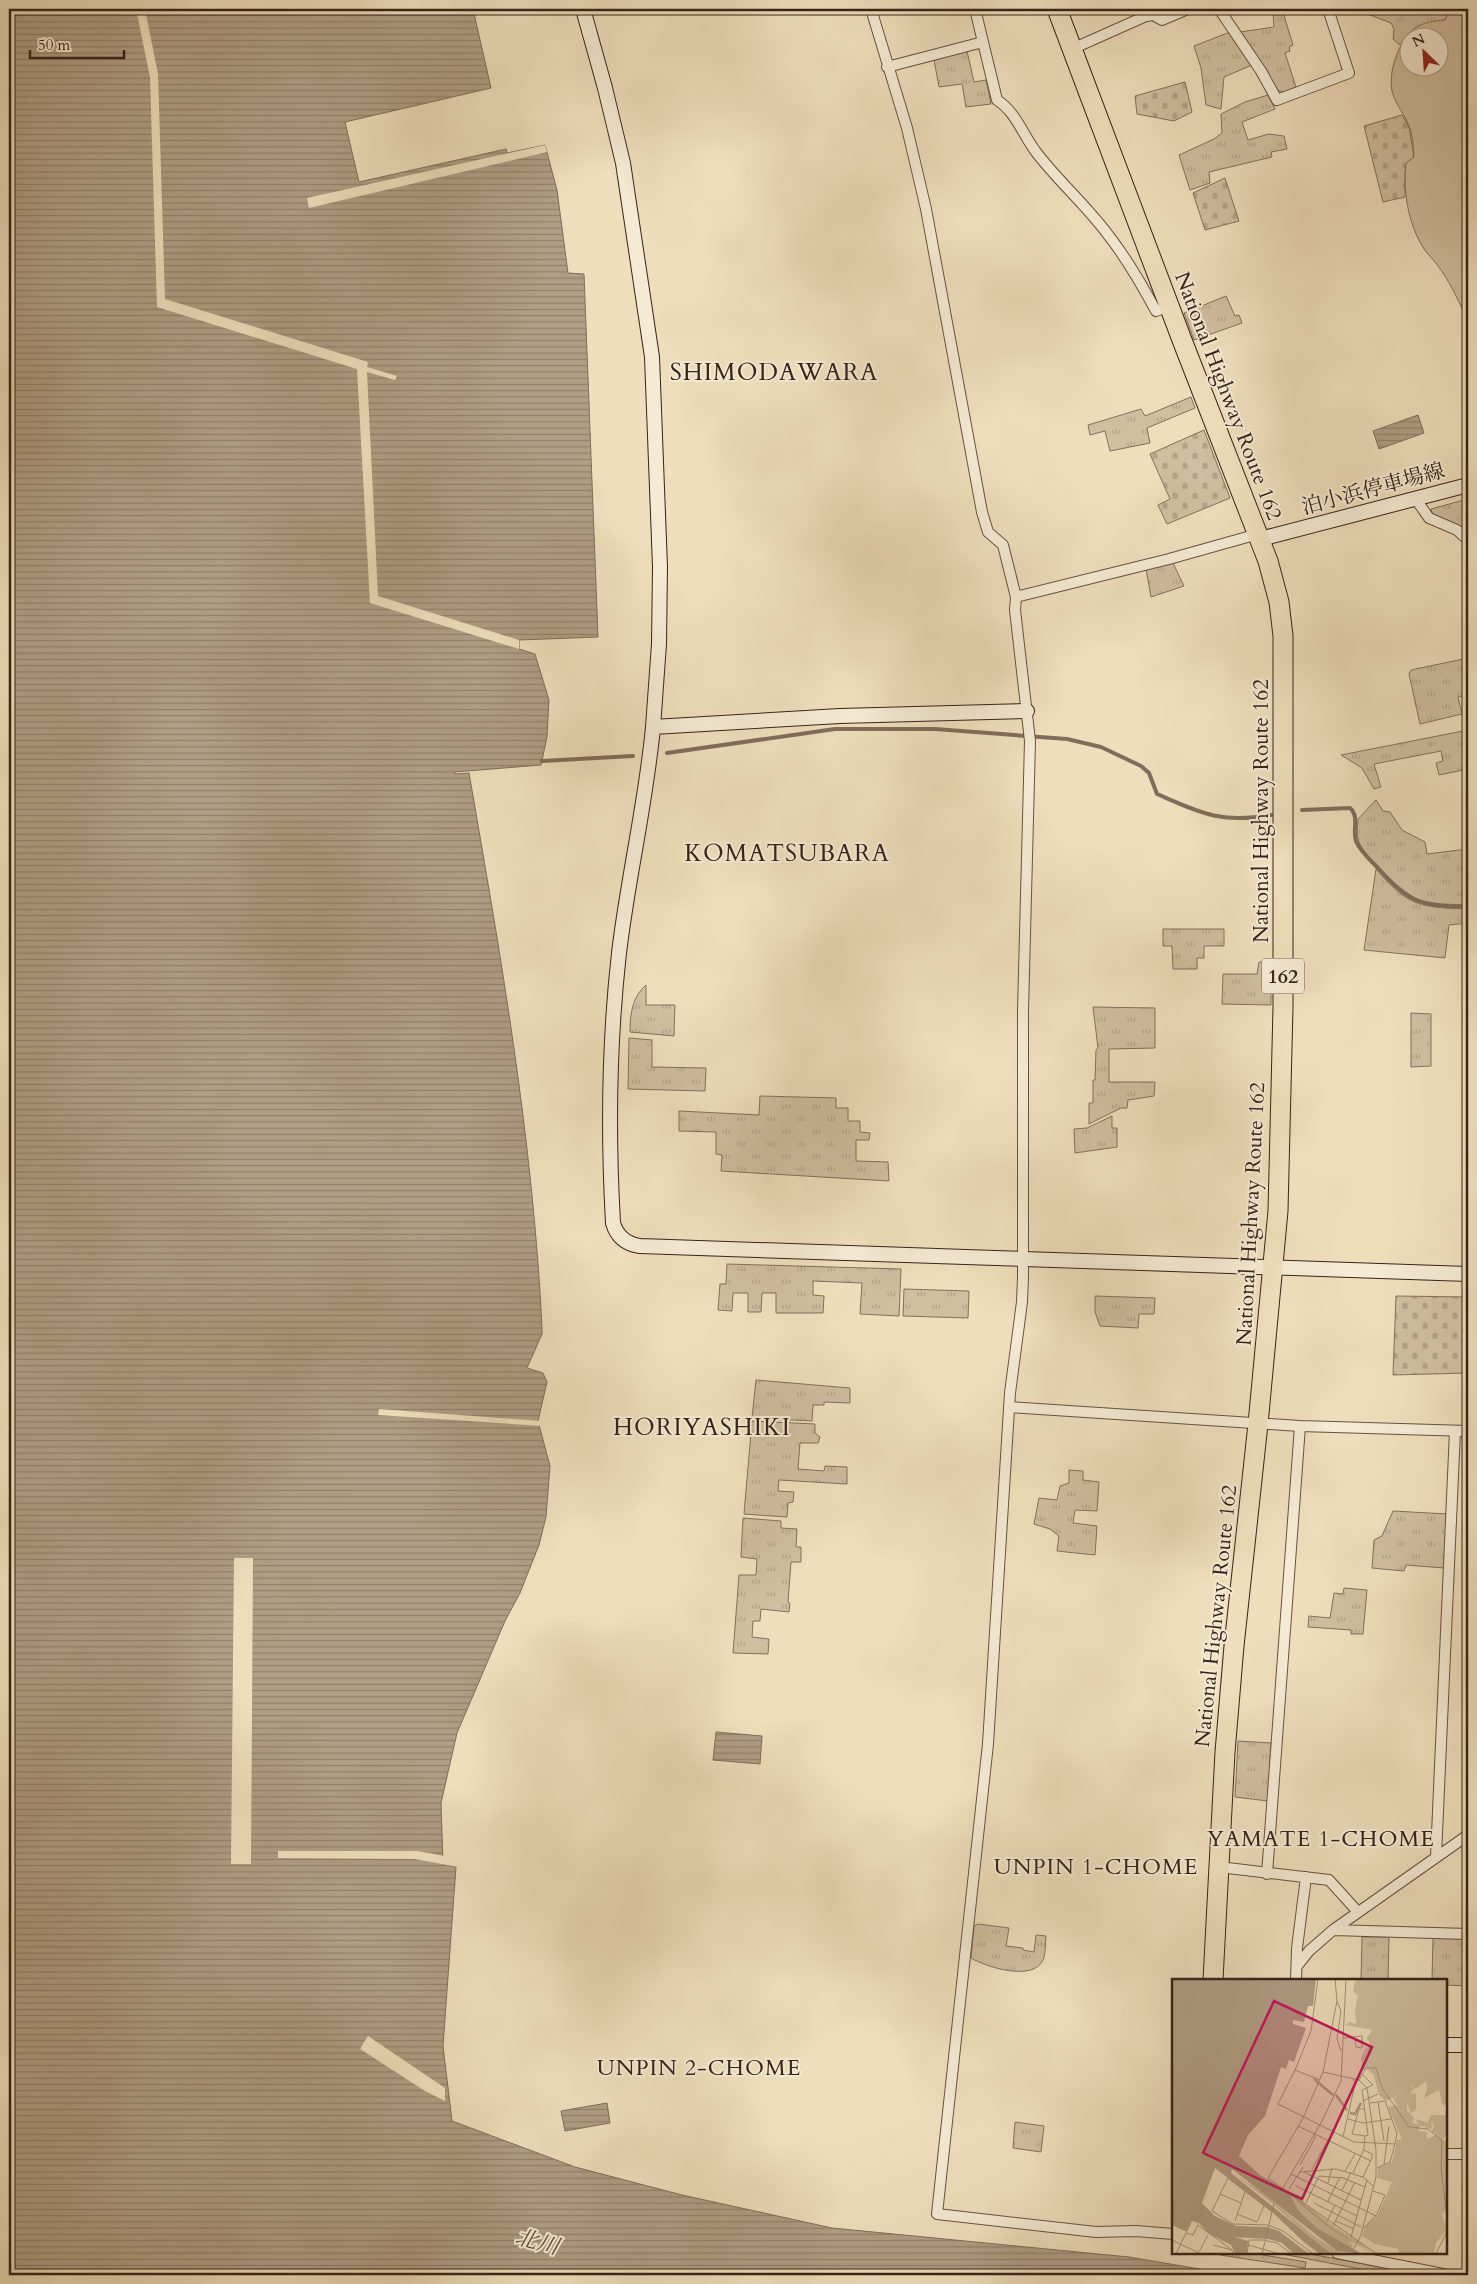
<svg xmlns="http://www.w3.org/2000/svg" width="1477" height="2284" font-family="Cardo,'Noto Serif JP',serif">
	<defs>
		<pattern id="grass-tufts" width="24" height="20" patternUnits="userSpaceOnUse" patternTransform="scale(1.25)"><rect width="24" height="20" fill="#d0bea0"/><path d="M3 7l-1-3M5 7V3M7 7l1-3M15 17l-1-3M17 17v-4M19 17l1-3" fill="none" stroke="#b3a389"/></pattern>
		<pattern id="cemetery-stones" width="16" height="16" patternUnits="userSpaceOnUse" patternTransform="scale(1.25)"><rect width="16" height="16" fill="#d0bea0"/><path d="M2 7V4a2 2 0 0 1 4 0v3zM10 15v-3a2 2 0 0 1 4 0v3z" fill="#b3a389"/></pattern>
		<pattern id="water-rules" width="6" height="5" patternUnits="userSpaceOnUse" patternTransform="scale(1.25)"><rect width="6" height="5" fill="#b19e85"/><path d="M0 2.5h6" fill="none" stroke="#91806c"/></pattern>
	</defs>
	<rect width="100%" height="100%" fill="#efdebc"/>
	<filter id="stains"><feTurbulence type="fractalNoise" baseFrequency=".004" numOctaves="4"/><feColorMatrix values="0 0 0 0 .2 0 0 0 0 .09 0 0 0 0 .02 0 0 0 .5 -.17"/></filter>
	<radialGradient id="worn" r=".72"><stop offset=".6" stop-color="#630" stop-opacity="0"/><stop offset="1" stop-color="#630" stop-opacity=".3"/></radialGradient>
	<path fill="url(#grass-tufts)" stroke="#84705c" d="M 1282,9 L 1293,45 L 1289,47 L 1290,51 L 1285,53 L 1296,87 L 1284,92 L 1277,90 L 1240,32 L 1274,27 L 1273,12 Z
		M 1365,9 L 1450,9 L 1445,20 C 1430,21 1407,30 1401,46 L 1393,39 L 1394,29 L 1391,23 L 1370,15 Z
		M 1230,32 L 1252,65 L 1224,77 L 1221,109 L 1206,105 L 1201,68 L 1194,46 Z
		M 967,51 L 974,82 L 986,80 L 991,104 L 966,107 L 962,84 L 939,87 L 934,60 Z
		M 1268,95 L 1275,109 L 1242,122 L 1248,140 L 1269,134 L 1284,136 L 1287,149 L 1271,152 L 1272,157 L 1209,172 L 1210,183 L 1190,190 L 1179,155 L 1214,139 L 1222,133 L 1221,114 L 1245,102 Z
		M 1226,296 L 1235,316 L 1239,315 L 1242,323 L 1194,340 L 1184,313 Z
		M 1191,397 L 1195,408 L 1147,428 L 1150,443 L 1110,451 L 1105,431 L 1090,435 L 1088,425 L 1141,409 L 1145,416 Z
		M 1468,499 L 1468,526 L 1462,530 L 1433,515 L 1431,509 Z
		M 1173,563 L 1184,586 L 1151,597 L 1146,569 Z
		M 1468,658 L 1468,695 L 1458,697 L 1462,714 L 1420,724 L 1409,674 L 1411,670 Z
		M 1463,731 L 1465,734 L 1468,733 L 1468,769 L 1439,775 L 1436,763 L 1443,761 L 1441,751 L 1374,764 L 1381,787 L 1374,789 L 1362,768 L 1341,755 Z
		M 1376,800 L 1383,811 L 1390,812 L 1402,830 L 1425,842 L 1427,854 L 1468,849 L 1468,905 C 1453,904 1437,905 1422,901 C 1405,896 1365,858 1359,842 C 1356,835 1358,826 1358,819 Z
		M 1376,869 C 1409,907 1419,907 1468,909 L 1468,923 L 1449,925 L 1445,958 L 1364,950 Z
		M 1163,929 L 1224,929 L 1224,946 L 1204,946 L 1204,958 L 1197,958 L 1197,969 L 1173,969 L 1172,946 L 1163,946 Z
		M 1259,962 L 1271,962 L 1271,1005 L 1222,1004 L 1223,974 L 1257,974 Z
		M 646,985 L 646,1005 L 675,1005 L 674,1036 L 630,1032 C 630,1015 632,997 646,985 Z
		M 1093,1007 L 1155,1008 L 1155,1048 L 1109,1049 L 1109,1082 L 1155,1082 L 1154,1096 L 1128,1100 L 1127,1108 L 1121,1108 L 1089,1124 L 1089,1103 L 1093,1103 L 1093,1080 L 1095,1080 L 1096,1050 L 1098,1048 Z
		M 1411,1013 L 1431,1014 L 1431,1066 L 1411,1067 Z
		M 629,1038 L 652,1040 L 652,1067 L 706,1068 L 705,1091 L 628,1089 Z
		M 760,1096 L 836,1098 L 836,1108 L 848,1108 L 848,1121 L 860,1121 L 860,1132 L 870,1133 L 869,1140 L 856,1140 L 856,1161 L 888,1162 L 889,1181 L 721,1171 L 722,1155 L 716,1154 L 716,1132 L 679,1131 L 679,1111 L 759,1115 Z
		M 1112,1116 L 1112,1128 L 1117,1128 L 1117,1147 L 1075,1153 L 1074,1129 L 1087,1128 Z
		M 727,1264 L 901,1269 L 899,1316 L 860,1314 L 862,1283 L 813,1281 L 813,1295 L 824,1296 L 823,1313 L 776,1313 L 776,1293 L 762,1293 L 761,1312 L 748,1312 L 748,1293 L 733,1293 L 732,1311 L 718,1310 L 720,1284 L 726,1284 Z
		M 904,1289 L 969,1291 L 968,1318 L 903,1316 Z
		M 1095,1296 L 1155,1298 L 1154,1314 L 1139,1314 L 1138,1328 L 1100,1326 L 1095,1312 Z
		M 756,1380 L 850,1388 L 850,1403 L 824,1402 L 824,1405 L 813,1405 L 812,1421 L 752,1418 Z
		M 752,1421 L 815,1424 L 815,1433 L 820,1437 L 818,1443 L 800,1443 L 798,1469 L 824,1471 L 825,1466 L 847,1467 L 847,1484 L 779,1480 L 778,1491 L 794,1492 L 793,1502 L 788,1503 L 787,1517 L 744,1514 Z
		M 1069,1470 L 1083,1471 L 1083,1480 L 1099,1482 L 1097,1511 L 1075,1510 L 1073,1523 L 1097,1526 L 1095,1555 L 1057,1551 L 1059,1536 L 1050,1529 L 1034,1524 L 1039,1498 L 1057,1500 L 1060,1486 L 1069,1483 Z
		M 1393,1511 L 1447,1514 L 1444,1568 L 1406,1565 L 1404,1571 L 1372,1568 L 1374,1540 L 1382,1536 Z
		M 743,1518 L 781,1521 L 781,1528 L 797,1529 L 796,1547 L 801,1547 L 801,1562 L 791,1562 L 788,1602 L 790,1603 L 789,1612 L 761,1609 L 760,1621 L 753,1621 L 752,1637 L 769,1639 L 768,1654 L 733,1653 L 739,1575 L 756,1575 L 757,1559 L 741,1557 Z
		M 1344,1588 L 1367,1590 L 1363,1634 L 1351,1634 L 1351,1630 L 1308,1627 L 1309,1616 L 1330,1618 L 1334,1593 L 1343,1594 Z
		M 1238,1741 L 1271,1743 L 1268,1801 L 1235,1797 Z
		M 978,1924 L 1009,1928 L 1006,1946 L 1023,1948 L 1023,1950 L 1034,1952 L 1036,1935 L 1046,1936 C 1045,1943 1046,1954 1043,1960 C 1033,1982 986,1967 971,1958 L 974,1926 Z
		M 1362,1937 L 1389,1937 L 1388,1980 L 1361,1980 Z
		M 1433,1938 L 1468,1939 L 1468,1986 L 1446,1985 L 1446,1980 L 1432,1980 Z
		M 1015,2122 L 1044,2126 L 1041,2152 L 1013,2148 Z
		M 1220,2253 L 1251,2253 L 1306,2262 L 1305,2268 L 1220,2255 Z
		M 1277,2253 L 1310,2254 L 1424,2275 L 1392,2275 Z"/>
	<path fill="url(#cemetery-stones)" stroke="#84705c" d="M 1185,82 L 1192,112 L 1174,121 L 1137,114 L 1135,96 Z
		M 1402,115 L 1409,127 L 1414,157 L 1405,173 L 1405,197 L 1383,202 L 1364,126 Z
		M 1225,178 L 1239,221 L 1205,230 L 1193,193 Z
		M 1204,430 L 1230,498 L 1167,524 L 1158,505 L 1170,499 L 1150,454 Z
		M 1396,1296 L 1468,1297 L 1468,1373 L 1393,1375 Z"/>
	<path fill="#d0bea0" stroke="#84705c" fill-rule="evenodd" d="M 1450,9 L 1468,9 L 1468,321 C 1460,304 1452,286 1441,270 C 1436,262 1429,256 1424,249 C 1408,223 1403,193 1406,163 L 1414,157 C 1413,147 1413,135 1409,126 C 1404,113 1396,106 1392,91 C 1388,71 1399,40 1415,28 C 1424,22 1435,21 1445,20 ZM 1410,38 L 1440,38 L 1440,68 L 1410,68 Z"/>
	<path fill="url(#water-rules)" stroke="#816d5a" d="M 9,9 L 473,9 L 491,88 L 345,122 L 359,182 L 506,149 L 507,153 L 545,145 L 557,190 L 568,273 L 584,274 L 598,637 L 519,640 L 519,649 L 535,654 L 549,700 L 547,737 L 541,765 L 455,772 L 455,774 L 469,773 C 501,957 533,1141 542,1328 L 542,1334 L 527,1368 L 543,1373 L 547,1382 L 538,1421 L 550,1466 L 546,1517 L 539,1545 L 520,1593 L 505,1621 L 457,1733 L 441,1803 L 443,1864 L 456,1867 L 443,2046 L 452,2121 L 575,2167 L 682,2195 L 832,2228 L 1129,2257 L 1235,2275 L 9,2275 Z
		M 1418,415 L 1424,433 L 1379,449 L 1373,431 Z
		M 716,1732 L 762,1736 L 760,1764 L 713,1760 Z
		M 607,2103 L 610,2123 L 565,2131 L 561,2111 Z"/>
	<path fill="#efdebc" d="M 136,9 L 145,9 L 158,74 L 165,299 L 368,362 L 367,367 L 397,376 L 395,380 L 367,372 L 378,596 L 519,640 L 519,649 L 370,603 L 357,369 L 157,307 L 150,77 Z
		M 545,145 L 547,152 L 309,208 L 307,198 Z
		M 379,1409 L 541,1421 L 542,1426 L 378,1415 Z
		M 234,1558 L 253,1558 L 251,1864 L 231,1864 Z
		M 278,1851 L 417,1851 L 445,1856 L 445,1862 L 457,1864 L 458,1867 L 415,1859 L 278,1858 Z
		M 368,2036 L 445,2088 L 445,2101 L 425,2091 L 360,2049 Z"/>
	<g fill="none" stroke-linecap="round" stroke-linejoin="round">
		<path stroke="#816d5a" stroke-width="4" d="M 667,753 L 835,729 L 935,729 L 1067,739 L 1101,747 L 1141,766 L 1149,773 L 1157,794 C 1201,813 1221,824 1271,815
			M 542,761 L 633,756
			M 1302,810 L 1350,808 C 1360,817 1352,829 1356,841 C 1360,851 1370,860 1378,868 C 1411,905 1420,905 1468,907"/>
		<g stroke="#665242" stroke-width="12">
			<path id="street" d="M 871,9 L 907,128 L 926,209 L 982,512 L 988,532 L 1003,545 L 1016,597 L 1015,610 L 1030,741 L 1023,1011 L 1023,1277 L 1022,1302 L 1010,1393 L 988,1744 L 937,2214 L 1096,2232 L 1136,2231 L 1173,2234
				M 975,9 L 997,100 C 1016,112 1023,135 1036,152 C 1058,181 1087,206 1109,236 C 1127,259 1142,285 1156,311 L 1169,306
				M 1219,9 L 1261,71 L 1277,100 L 1349,73 L 1328,9
				M 1072,49 L 1146,16 L 1153,15 L 1162,20 L 1188,9
				M 887,67 L 983,42
				M 1415,498 L 1429,518 L 1457,530 L 1468,540
				M 1016,597 L 1169,559 L 1258,534
				M 1009,1407 L 1300,1426 L 1468,1431
				M 1436,1856 L 1455,1431
				M 1219,1867 L 1329,1880 L 1358,1912
				M 1267,1874 L 1300,1426
				M 1333,1930 L 1468,1934
				M 1297,1966 L 1309,1951 L 1333,1930 L 1468,1835
				M 1296,1980 L 1297,1948 L 1306,1877
				M 1446,2154 L 1468,2154
				M 1337,2253 L 1448,2275"/>
		</g>
		<g stroke="#382319" stroke-width="16">
			<path id="secondary" d="M 583,9 L 605,88 L 623,163 L 652,357 L 660,567 L 659,644 L 653,727 L 840,716 L 1027,711
				M 1260,539 L 1468,485
				M 653,727 C 646,803 628,877 619,953 C 609,1042 608,1134 613,1223 C 617,1237 626,1244 640,1246 L 1468,1274
				M 1446,2045 L 1468,2045"/>
		</g>
		<g stroke="#382319" stroke-width="21">
			<path id="highway" d="M 1057,9 L 1182,340 L 1268,561 L 1279,602 L 1283,636 L 1283,1007 L 1278,1211 L 1258,1424 L 1234,1646 L 1225,1752 L 1213,1980"/>
		</g>
		<use href="#street" stroke="#f5ead3" stroke-width="10"/>
		<use href="#secondary" stroke="#f5ead3" stroke-width="14"/>
		<use href="#highway" stroke="#efdebc" stroke-width="19"/>
	</g>
	<g text-anchor="middle" dominant-baseline="central" stroke-width="4" stroke-linejoin="round" paint-order="stroke">
		<rect fill="#f5ead3" stroke="#715f51" stroke-width="1" x="1262" y="958.5" width="42" height="35" rx="4"/>
		<g font-size="20" font-weight="bold" fill="#382319">
			<text x="1283" y="976">162</text>
		</g>
		<g font-size="21" fill="#382319" stroke="#f5ead3">
			<text transform="translate(1228 396) rotate(69)">National Highway Route 162</text>
			<text transform="translate(1373 489) rotate(-15)">泊小浜停車場線</text>
			<text transform="translate(1261 811) rotate(-90)">National Highway Route 162</text>
			<text transform="translate(1251 1214) rotate(-87)">National Highway Route 162</text>
			<text transform="translate(1216 1616) rotate(-84)">National Highway Route 162</text>
		</g>
		<g font-size="22" letter-spacing="1" fill="#382319" stroke="#f5ead3">
			<text x="1321" y="1839">YAMATE 1-CHOME</text>
			<text x="1096" y="1867">UNPIN 1-CHOME</text>
			<text x="699" y="2068">UNPIN 2-CHOME</text>
		</g>
		<g font-size="22" font-style="italic" fill="#624e3f" stroke="#f5ead3">
			<text transform="translate(537 2242) rotate(15)">北川</text>
		</g>
		<g font-size="24" letter-spacing="1" fill="#382319" stroke="#f5ead3">
			<text x="774" y="372">SHIMODAWARA</text>
			<text x="787" y="853">KOMATSUBARA</text>
			<text x="702" y="1427">HORIYASHIKI</text>
		</g>
	</g>
	<g transform="translate(1172 1979)">
		<rect width="275" height="275" fill="#efdebc"/>
		<path d="M 235,102 L 242,110 L 238,114 L 244,115 L 244,130 L 239,135 L 235,123 L 225,126 L 221,119 L 230,114 ZM 259,136 L 275,136 L 262,137 L 263,151 L 270,156 L 275,154 L 271,160 L 260,152 L 262,147 L 259,141 L 260,150 L 246,146 L 244,140 L 256,144 ZM 59,193 L 90,213 L 145,259 L 170,275 L 159,275 L 140,262 L 99,223 ZM 113,209 L 116,211 L 127,219 L 161,247 L 187,263 L 202,275 L 159,249 ZM 118,217 L 182,264 L 176,263 L 181,266 L 179,269 L 145,249 L 126,231 Z" fill="#d0bea0"/>
		<path d="M 184,0 L 275,0 L 275,123 L 271,127 L 267,111 L 252,119 L 255,110 L 254,102 L 243,110 L 235,102 L 230,114 L 214,122 L 207,116 L 202,97 L 205,88 L 190,91 L 192,71 L 199,67 L 195,59 L 198,55 L 216,73 L 183,31 L 186,17 L 181,12 ZM 235,123 L 235,131 L 242,139 L 240,144 L 248,146 L 246,152 L 255,153 L 255,160 L 264,156 L 275,163 L 275,230 L 270,236 L 275,250 L 264,264 L 262,275 L 226,275 L 227,270 L 203,265 L 190,257 L 193,248 L 206,236 L 220,203 L 205,199 L 206,189 L 220,183 L 225,161 L 230,160 L 216,128 Z" fill="#d0bea0"/>
		<path d="M 226,13 L 244,17 L 242,25 L 245,36 L 241,44 L 228,50 L 227,56 L 242,60 L 236,72 L 241,76 L 241,83 L 227,96 L 219,118 L 213,118 L 206,112 L 202,96 L 195,90 L 190,91 L 189,79 L 193,70 L 199,67 L 195,59 L 200,51 L 174,46 L 177,43 L 184,45 L 183,31 L 187,28 L 217,21 ZM 275,136 L 275,154 L 270,156 L 262,151 L 262,137 Z" fill="#d0bea0"/>
		<path d="M 0,0 L 144,0 L 141,27 L 136,27 L 132,43 L 121,41 L 121,45 L 134,49 L 122,83 L 117,81 L 114,90 L 109,88 L 93,137 L 76,156 L 67,177 L 88,196 L 120,215 L 159,249 L 202,275 L 159,250 L 119,217 L 126,231 L 145,249 L 190,275 L 165,272 L 60,190 L 59,194 L 159,275 L 148,275 L 133,264 L 98,231 L 43,189 L 30,224 L 43,237 L 64,247 L 95,248 L 107,252 L 137,275 L 122,275 L 110,264 L 96,260 L 62,258 L 76,262 L 75,275 L 63,275 L 59,266 L 38,255 L 27,244 L 20,242 L 15,253 L 0,246 Z" fill="#b19e85"/>
		<path fill="none" stroke="#b19e85" stroke-width="2.5" d="M 142,100 L 161,116M 164,116 L 175,131M 178,134 L 183,135 L 189,124"/>
		<path fill="none" stroke="#a6937b" stroke-width="1" d="M 146,0 L 139,52 L 123,91 L 148,101M 163,0 L 165,22 L 151,93 L 131,139 L 96,199 L 205,275M 165,22 L 169,32 L 165,60 L 169,72M 172,59 L 190,57 L 190,69 L 184,68 L 183,60M 123,91 L 106,125 L 182,163 L 223,165 L 225,154 L 213,122 L 198,124M 151,93 L 169,97M 169,97 L 187,101 L 195,109 L 204,171 L 204,198 L 189,256 L 179,275M 187,101 L 194,89 L 204,89 L 210,109 L 237,148 L 256,150 L 270,161 L 269,190 L 275,238M 191,122 L 206,115M 206,123 L 212,162M 192,130 L 187,130 L 180,155 L 193,157M 176,140 L 191,144 L 219,140M 126,147 L 199,182M 171,158 L 183,105 L 181,99M 128,186 L 144,157M 212,186 L 217,147M 205,189 L 218,183 L 223,165M 140,190 L 155,163M 173,192 L 183,175M 128,193 L 164,190 L 191,198 L 201,207M 132,193 L 189,221M 181,194 L 192,170 L 193,157 L 196,156 L 190,111 L 201,106 L 190,95M 119,195 L 204,237M 191,198 L 200,179 L 200,175 L 192,171M 156,204 L 160,189M 124,207 L 185,237M 111,209 L 150,142 L 169,102 L 174,0M 117,210 L 131,188M 170,211 L 179,193M 48,215 L 69,224M 156,222 L 168,198M 134,224 L 147,197 L 171,199 L 193,208M 142,224 L 189,248M 99,232 L 56,199 L 40,232 L 61,245 L 96,246 L 111,252 L 141,275M 65,235 L 85,243 L 92,227M 63,242 L 73,213M 155,242 L 163,226M 164,242 L 182,250M 161,247 L 183,203M 192,249 L 205,235 L 213,216 L 201,212M 179,258 L 195,201M 0,261 L 27,274M 41,266 L 60,271 L 61,275M 76,266 L 108,275M 27,273 L 36,256M 4,275 L 14,254 L 21,256 L 26,246 L 60,271M 75,275 L 77,261 L 91,261 L 105,264 L 120,275M 90,275 L 102,224M 264,275 L 275,252"/>
		<path fill="#c2185b" fill-opacity="0.15" stroke="#c2185b" stroke-width="2.5" d="M 102,22 L 200,68 L 130,220 L 31,174 Z"/>
		<rect width="275" height="275" fill="none" stroke="#382319" stroke-width="2.5"/>
	</g>
	<rect width="1477" height="2284" fill="none" stroke="#efdebc" stroke-width="30"/>
	<rect x="10" y="10" width="1457" height="2264" fill="none" stroke="#382319" stroke-width="2.5"/>
	<rect x="15" y="15" width="1447" height="2254" fill="none" stroke="#382319"/>
	<g transform="translate(1424 52) rotate(335)"><circle r="24" fill="#f5ead3" stroke="#a99a89"/>
	<path d="M0-4L9 19L0 12L-9 19Z" fill="#8f2418"/>
	<text y="-8" font-size="14" font-weight="bold" text-anchor="middle" fill="#382319">N</text>
	</g>
	<path d="M30 50v8h94v-8" fill="none" stroke="#382319" stroke-width="2.5"/>
	<text x="38" y="50" font-size="15" fill="#382319" stroke="#f5ead3" stroke-width="4" paint-order="stroke">50 m</text>
	<rect width="100%" height="100%" filter="url(#stains)"/>
	<rect width="100%" height="100%" fill="url(#worn)"/>
</svg>
